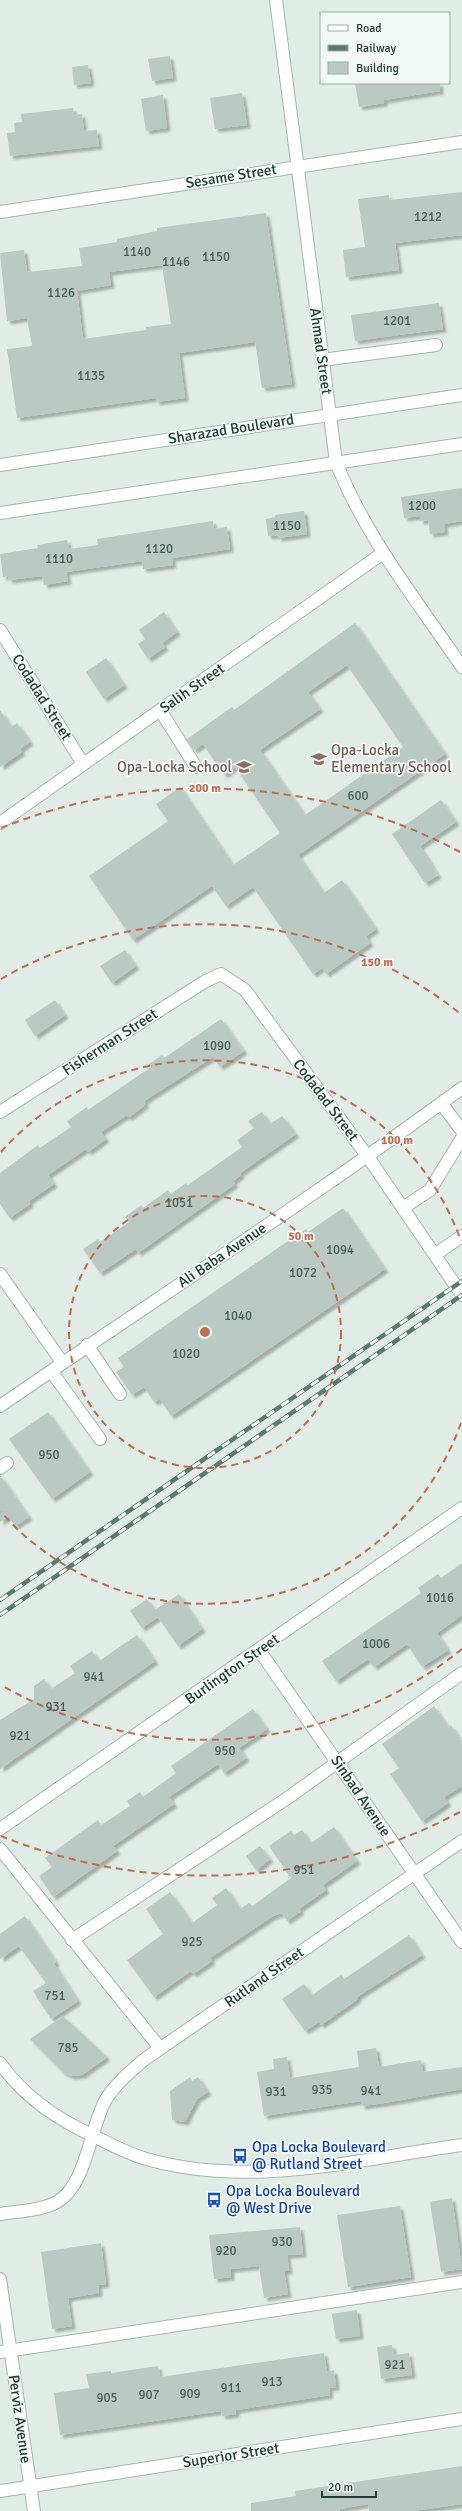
<svg xmlns="http://www.w3.org/2000/svg" width="462" height="2511" font-family="Signika,sans-serif">
	<defs>
		<filter id="shadow"><feDropShadow dx="3.5" dy="3.5" stdDeviation="1" flood-color="#0004"/></filter>
	</defs>
	<rect width="100%" height="100%" fill="#e2ece7"/>
	<path fill="#bac9c3" fill-rule="evenodd" filter="url(#shadow)" d="M 170,56 L 173,78 L 152,81 L 148,59 Z
		M 88,65 L 91,83 L 74,85 L 72,67 Z
		M 355,83 L 440,83 L 440,91 L 384,100 L 384,103 L 359,107 Z
		M 242,93 L 247,125 L 215,129 L 210,98 Z
		M 163,95 L 167,128 L 146,131 L 141,99 Z
		M 73,108 L 74,115 L 82,114 L 84,131 L 97,130 L 99,146 L 10,156 L 7,133 L 15,132 L 14,123 L 22,122 L 21,114 Z
		M 462,192 L 462,235 L 395,243 L 399,270 L 346,277 L 343,250 L 365,247 L 358,199 L 389,195 L 389,200 Z
		M 266,213 L 292,384 L 262,388 L 255,342 L 179,353 L 185,398 L 156,402 L 156,398 L 17,418 L 7,349 L 32,346 L 27,318 L 7,321 L 0,253 L 24,250 L 27,272 L 82,266 L 79,248 L 117,242 L 117,239 L 157,231 L 157,228 ZM 162,265 L 171,324 L 146,327 L 146,330 L 83,339 L 77,291 L 111,285 L 109,272 Z
		M 439,303 L 443,329 L 355,341 L 351,315 Z
		M 462,488 L 462,521 L 444,524 L 445,532 L 430,534 L 428,520 L 420,521 L 420,516 L 404,518 L 401,497 Z
		M 304,511 L 307,534 L 278,538 L 278,535 L 268,536 L 266,519 L 275,517 L 275,515 Z
		M 213,521 L 214,529 L 227,527 L 230,549 L 172,558 L 173,565 L 143,569 L 142,561 L 66,572 L 68,581 L 44,585 L 42,576 L 9,580 L 8,576 L 3,577 L 0,554 L 38,548 L 37,545 L 67,540 L 69,549 L 98,545 L 97,539 Z
		M 164,612 L 177,632 L 162,643 L 165,647 L 148,659 L 138,644 L 145,639 L 139,630 Z
		M 355,623 L 445,754 L 298,855 L 324,893 L 342,880 L 376,929 L 366,936 L 370,943 L 326,974 L 322,968 L 313,974 L 253,887 L 226,906 L 212,886 L 133,940 L 89,876 L 168,821 L 156,804 L 180,787 L 233,865 L 280,833 L 235,767 L 224,775 L 203,744 L 194,750 L 187,739 L 232,707 L 234,710 ZM 347,665 L 403,747 L 305,815 L 260,750 L 320,709 L 308,692 Z
		M 106,658 L 124,685 L 104,699 L 86,672 Z
		M 0,710 L 11,727 L 17,723 L 30,742 L 20,749 L 22,752 L 0,767 Z
		M 441,800 L 456,822 L 420,846 L 438,875 L 425,883 L 392,834 Z
		M 125,950 L 136,966 L 112,983 L 100,966 Z
		M 55,1000 L 65,1015 L 35,1036 L 25,1020 Z
		M 221,1019 L 244,1051 L 220,1067 L 213,1057 L 144,1101 L 146,1104 L 131,1116 L 128,1117 L 127,1115 L 101,1132 L 106,1139 L 88,1152 L 86,1149 L 48,1175 L 54,1184 L 29,1201 L 30,1204 L 10,1218 L 0,1204 L 0,1173 L 38,1145 L 40,1148 L 71,1127 L 67,1121 L 87,1107 L 88,1110 L 151,1067 L 149,1064 L 162,1055 L 164,1058 Z
		M 262,1112 L 270,1124 L 282,1116 L 296,1134 L 240,1173 L 241,1175 L 233,1181 L 235,1184 L 138,1253 L 136,1249 L 100,1273 L 83,1249 L 98,1239 L 100,1242 L 129,1222 L 125,1217 L 141,1205 L 143,1208 L 168,1190 L 171,1194 L 186,1183 L 188,1185 L 242,1147 L 237,1140 L 254,1128 L 248,1121 Z
		M 343,1208 L 385,1269 L 171,1416 L 160,1399 L 154,1402 L 144,1387 L 132,1395 L 116,1372 L 124,1367 L 118,1358 L 272,1252 L 306,1229 L 308,1232 Z
		M 48,1412 L 90,1472 L 52,1499 L 9,1439 Z
		M 0,1475 L 29,1517 L 15,1526 L 9,1516 L 0,1522 Z
		M 462,1563 L 462,1615 L 437,1633 L 448,1650 L 422,1667 L 407,1644 L 374,1667 L 368,1659 L 336,1681 L 322,1661 L 421,1593 L 418,1588 L 438,1574 L 441,1578 Z
		M 179,1594 L 202,1629 L 178,1646 L 158,1617 L 142,1628 L 130,1611 L 147,1599 L 155,1610 Z
		M 137,1635 L 155,1661 L 0,1769 L 0,1720 L 34,1699 L 34,1686 L 44,1679 L 51,1689 L 75,1673 L 70,1666 L 92,1651 L 99,1661 Z
		M 434,1706 L 448,1727 L 451,1725 L 462,1743 L 462,1786 L 444,1797 L 448,1803 L 422,1821 L 390,1774 L 399,1768 L 382,1744 Z
		M 253,1709 L 267,1729 L 239,1748 L 246,1758 L 224,1773 L 218,1764 L 169,1797 L 174,1804 L 113,1846 L 117,1851 L 53,1897 L 39,1876 L 52,1867 L 45,1858 L 98,1820 L 101,1825 L 130,1806 L 127,1801 L 140,1792 L 143,1797 L 176,1773 L 171,1766 Z
		M 334,1827 L 357,1861 L 323,1885 L 326,1890 L 299,1909 L 301,1911 L 287,1921 L 282,1913 L 273,1916 L 210,1958 L 212,1961 L 193,1974 L 191,1971 L 154,1997 L 127,1960 L 163,1934 L 146,1909 L 170,1892 L 192,1923 L 217,1905 L 212,1898 L 226,1888 L 240,1909 L 249,1903 L 252,1906 L 291,1878 L 269,1846 L 291,1831 L 294,1835 L 302,1830 L 311,1843 Z
		M 260,1846 L 270,1859 L 256,1870 L 246,1856 Z
		M 25,1916 L 56,1962 L 54,1964 L 78,2001 L 51,2019 L 33,1991 L 46,1983 L 19,1946 L 0,1959 L 0,1934 Z
		M 409,1935 L 422,1955 L 357,1997 L 358,1999 L 321,2025 L 319,2022 L 305,2031 L 282,1999 L 304,1984 L 312,1995 L 341,1975 L 344,1979 Z
		M 63,2016 L 107,2057 L 82,2075 L 71,2076 L 63,2072 L 30,2039 Z
		M 376,2048 L 379,2067 L 421,2060 L 423,2072 L 462,2067 L 462,2089 L 384,2103 L 362,2106 L 361,2101 L 264,2116 L 257,2072 L 274,2069 L 273,2059 L 287,2057 L 290,2078 L 359,2067 L 357,2051 Z
		M 190,2077 L 192,2081 L 198,2077 L 208,2092 L 197,2099 L 185,2122 L 172,2120 L 170,2091 Z
		M 452,2198 L 462,2269 L 441,2272 L 430,2202 Z
		M 400,2206 L 411,2277 L 348,2287 L 337,2215 Z
		M 300,2227 L 303,2254 L 287,2255 L 289,2271 L 284,2271 L 288,2294 L 264,2298 L 259,2266 L 231,2269 L 231,2277 L 214,2279 L 209,2235 Z
		M 101,2243 L 106,2284 L 98,2285 L 99,2293 L 68,2298 L 72,2326 L 52,2329 L 41,2252 Z
		M 357,2310 L 360,2336 L 336,2339 L 332,2314 Z
		M 392,2345 L 394,2355 L 409,2353 L 412,2375 L 381,2379 L 377,2347 Z
		M 324,2353 L 327,2372 L 334,2370 L 336,2387 L 329,2388 L 330,2395 L 236,2410 L 236,2414 L 222,2416 L 221,2411 L 60,2435 L 54,2393 L 89,2388 L 86,2374 L 111,2371 L 111,2373 L 158,2366 L 160,2377 Z
		M 462,2466 L 462,2504 L 412,2511 L 369,2511 L 368,2504 L 340,2509 L 340,2511 L 251,2511 L 251,2503 L 296,2496 L 295,2491 Z"/>
	<g fill="none" stroke-linecap="round" stroke-linejoin="round">
		<g stroke="#a5b4ae" stroke-width="14">
			<path id="minor" d="M 276,0 L 336,462 C 365,536 417,601 462,667
				M 0,212 L 462,142
				M 322,360 L 436,345
				M 0,465 L 462,395
				M 0,513 L 462,444
				M 0,630 L 83,764
				M 160,710 L 196,767
				M 0,823 L 383,553
				M 441,1103 L 462,1131
				M 0,1112 L 204,982 L 221,974 L 245,990 L 368,1157 L 462,1295
				M 403,1208 L 430,1190 L 462,1138
				M 436,1254 L 462,1236
				M 0,1274 L 62,1362
				M 87,1345 L 120,1394
				M 51,1371 L 100,1439
				M 0,1406 C 154,1300 311,1199 462,1088
				M 0,1468 L 7,1463
				M 259,1650 L 462,1942
				M 0,1829 L 462,1508
				M 0,1849 L 160,2048
				M 72,1940 L 289,1797 L 462,1673
				M 0,2063 C 24,2097 56,2119 94,2136 C 112,2145 130,2155 150,2160 C 253,2188 359,2159 462,2145
				M 0,2214 C 18,2211 40,2211 57,2202 C 86,2186 90,2129 105,2101 C 114,2085 131,2071 145,2059 L 462,1841
				M 0,2279 L 34,2511
				M 0,2352 L 462,2282
				M 0,2491 L 462,2419"/>
		</g>
		<use href="#minor" stroke="#fff" stroke-width="12"/>
		<g stroke="#5d7870" stroke-width="4.5">
			<path id="rail" d="M 0,1600 L 462,1281
				M 0,1615 L 462,1295"/>
		</g>
		<use href="#rail" stroke="#f2f8f5" stroke-width="3" stroke-dasharray="9" stroke-linecap="butt"/>
	</g>
	<g fill="none" stroke="#bb6e53" stroke-width="2" stroke-dasharray="7 5">
		<circle cx="205" cy="1332" r="136"/>
		<path d="M461 1423A272 272 0 0 1 1 1512M1 1152A272 272 0 0 1 461 1241"/>
		<path d="M462 1649A408 408 0 0 1 1 1685M1 979A408 408 0 0 1 462 1015"/>
		<path d="M460 1812A544 544 0 0 1 1 1836M1 828A544 544 0 0 1 460 852"/>
	</g>
	<defs>
		<g id="school-bare" transform="scale(1.2)"><path d="M0-5L7-2L0 1L-7-2ZM-4 1L0 2.5L4 1V4Q0 6-4 4Z" fill="#8d6e63" stroke="#f2f8f5" stroke-width="2.5" paint-order="stroke"/></g>
		<g id="bus-bare" transform="scale(1.2)"><path d="M-5-6H5V4H4V6H2V4H-2V6H-4V4H-5ZM-3.5-4V0h7V-4ZM-3.5 1.2v1.5H-2V1.2ZM2 1.2v1.5H3.5V1.2Z" fill="#1a4fb4" stroke="#f2f8f5" stroke-width="2.5" paint-order="stroke"/></g>
	</defs>
	<g fill-rule="evenodd">
		<use href="#school-bare" x="319" y="759"/>
		<use href="#school-bare" x="244" y="767"/>
		<use href="#bus-bare" x="240" y="2156"/>
		<use href="#bus-bare" x="214" y="2200"/>
	</g>
	<g text-anchor="middle" dominant-baseline="central" stroke-width="3.5" stroke-linejoin="round" paint-order="stroke">
		<g font-size="13" fill="#485f58">
			<text x="428" y="217">1212</text>
			<text x="137" y="252">1140</text>
			<text x="216" y="257">1150</text>
			<text x="176" y="262">1146</text>
			<text x="61" y="293">1126</text>
			<text x="397" y="321">1201</text>
			<text x="91" y="376">1135</text>
			<text x="422" y="506">1200</text>
			<text x="287" y="526">1150</text>
			<text x="159" y="549">1120</text>
			<text x="59" y="559">1110</text>
			<text x="358" y="796">600</text>
			<text x="217" y="1046">1090</text>
			<text x="179" y="1203">1051</text>
			<text x="340" y="1250">1094</text>
			<text x="303" y="1273">1072</text>
			<text x="238" y="1316">1040</text>
			<text x="186" y="1354">1020</text>
			<text x="49" y="1455">950</text>
			<text x="440" y="1598">1016</text>
			<text x="376" y="1644">1006</text>
			<text x="94" y="1677">941</text>
			<text x="56" y="1707">931</text>
			<text x="20" y="1736">921</text>
			<text x="225" y="1751">950</text>
			<text x="304" y="1870">951</text>
			<text x="192" y="1942">925</text>
			<text x="55" y="1996">751</text>
			<text x="68" y="2048">785</text>
			<text x="322" y="2090">935</text>
			<text x="371" y="2091">941</text>
			<text x="276" y="2092">931</text>
			<text x="282" y="2242">930</text>
			<text x="226" y="2251">920</text>
			<text x="395" y="2365">921</text>
			<text x="272" y="2382">913</text>
			<text x="231" y="2388">911</text>
			<text x="190" y="2394">909</text>
			<text x="149" y="2395">907</text>
			<text x="107" y="2398">905</text>
		</g>
		<g font-size="15" fill="#223c35" stroke="#f2f8f5">
			<text transform="translate(231 176) rotate(-9)">Sesame Street</text>
			<text transform="translate(321 351) rotate(82)">Ahmad Street</text>
			<text transform="translate(231 429) rotate(-9)">Sharazad Boulevard</text>
			<text transform="translate(192 688) rotate(-35)">Salih Street</text>
			<text transform="translate(42 697) rotate(58)">Codadad Street</text>
			<text transform="translate(110 1042) rotate(-33)">Fisherman Street</text>
			<text transform="translate(326 1100) rotate(53)">Codadad Street</text>
			<text transform="translate(222 1255) rotate(-34)">Ali Baba Avenue</text>
			<text transform="translate(232 1669) rotate(-35)">Burlington Street</text>
			<text transform="translate(361 1796) rotate(56)">Sinbad Avenue</text>
			<text transform="translate(264 1977) rotate(-35)">Rutland Street</text>
			<text transform="translate(20 2419) rotate(82)">Perviz Avenue</text>
			<text transform="translate(231 2455) rotate(-9)">Superior Street</text>
		</g>
		<g font-size="15" fill="#785e54" stroke="#f2f8f5" text-anchor="start">
			<text x="331" y="750">Opa-Locka<tspan x="331" dy="17">Elementary School</tspan></text>
			<text x="232" y="767" text-anchor="end">Opa-Locka School</text>
		</g>
		<g font-size="15" fill="#164399" stroke="#f2f8f5" text-anchor="start">
			<text x="252" y="2147">Opa Locka Boulevard<tspan x="252" dy="17">@ Rutland Street</tspan></text>
			<text x="226" y="2191">Opa Locka Boulevard<tspan x="226" dy="17">@ West Drive</tspan></text>
		</g>
	</g>
	<circle cx="205" cy="1332" r="6" fill="#bb6e53" stroke="#f2f8f5" stroke-width="2"/>
	<g font-size="12" text-anchor="middle" font-weight="bold" fill="#bb6e53" stroke="#f2f8f5" stroke-width="3.5" stroke-linejoin="round" paint-order="stroke">
		<text x="205" y="792">200 m</text>
		<text x="377" y="966">150 m</text>
		<text x="397" y="1144">100 m</text>
		<text x="301" y="1240">50 m</text>
	</g>
	<rect x="320" y="12" width="130" height="72" fill="#f2f8f5" stroke="#9fada8"/>
	<rect x="328" y="25" width="20" height="6" fill="#ffffff" stroke="#9fada8"/>
	<text x="356" y="32" font-size="12" fill="#223c35">Road</text>
	<rect x="328" y="45" width="20" height="6" fill="#5d7870" stroke="#9fada8"/>
	<text x="356" y="52" font-size="12" fill="#223c35">Railway</text>
	<rect x="328" y="62" width="20" height="12" fill="#bac9c3" stroke="#9fada8"/>
	<text x="356" y="72" font-size="12" fill="#223c35">Building</text>
	<path d="M322 2491v6h54v-6" fill="none" stroke="#223c35" stroke-width="2"/>
	<text x="328" y="2491" font-size="12" fill="#223c35" stroke="#f2f8f5" stroke-width="3" paint-order="stroke">20 m</text>
</svg>
